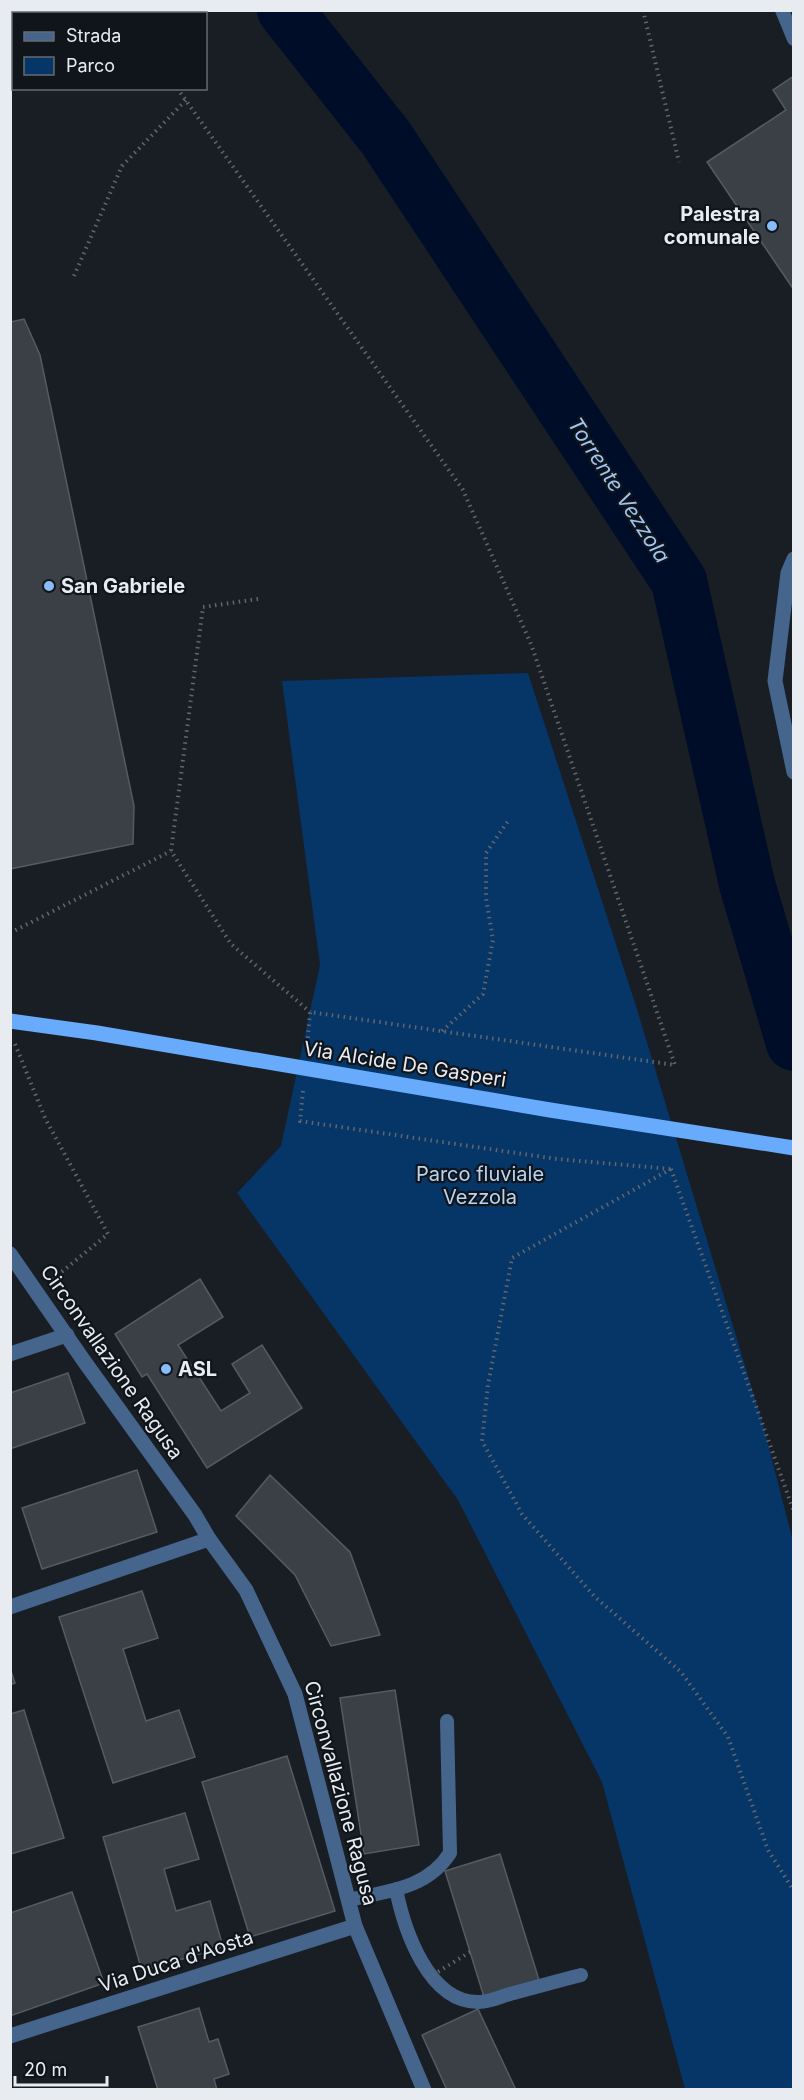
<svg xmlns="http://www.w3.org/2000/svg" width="804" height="2100" font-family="Inter,sans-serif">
	<rect width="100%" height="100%" fill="#191e24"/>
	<path fill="#063567" d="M 528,673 L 636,1006 L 763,1425 L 793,1541 L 793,2089 L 685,2089 L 602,1782 L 458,1500 L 237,1193 L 281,1146 L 320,965 L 282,681 Z"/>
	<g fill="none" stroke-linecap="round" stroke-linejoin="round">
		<path stroke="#000d28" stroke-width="56" d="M 285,10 L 386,138 L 679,581 L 747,884 L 794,1043"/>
	</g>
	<path fill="#3a4046" stroke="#555b62" stroke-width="1.5" d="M 794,76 L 794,290 L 707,162 L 786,110 L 773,90 Z
		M 24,319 L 40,355 L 134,806 L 133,844 L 10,869 L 10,322 Z
		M 200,1279 L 223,1317 L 178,1345 L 221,1411 L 250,1393 L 232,1364 L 262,1345 L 302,1408 L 207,1468 L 147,1374 L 142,1377 L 115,1334 Z
		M 68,1373 L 85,1423 L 10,1449 L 10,1393 Z
		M 137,1470 L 157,1532 L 42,1569 L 22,1508 Z
		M 270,1475 L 350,1552 L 380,1635 L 331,1646 L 295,1575 L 236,1516 Z
		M 142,1591 L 158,1638 L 123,1649 L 146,1721 L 179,1710 L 195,1757 L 113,1783 L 59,1617 Z
		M 10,1668 L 15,1683 L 10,1685 Z
		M 395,1690 L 419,1845 L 364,1854 L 340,1698 Z
		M 24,1710 L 64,1838 L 11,1854 L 10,1714 Z
		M 287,1756 L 335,1911 L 250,1937 L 202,1782 Z
		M 185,1813 L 199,1859 L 164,1869 L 176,1911 L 210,1901 L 223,1947 L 142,1971 L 103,1837 Z
		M 500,1854 L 539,1980 L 484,1997 L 445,1871 Z
		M 72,1892 L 104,1983 L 10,2016 L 10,1913 Z
		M 199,2008 L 209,2042 L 218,2039 L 229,2074 L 214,2079 L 217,2090 L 158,2090 L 138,2027 Z
		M 478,2009 L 516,2090 L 447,2090 L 422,2035 Z"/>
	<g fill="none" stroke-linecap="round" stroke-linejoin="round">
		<path stroke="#63676d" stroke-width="4" stroke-dasharray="1.5 4.5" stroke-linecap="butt" d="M 121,10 L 123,14
			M 643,10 L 679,162
			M 177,88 L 463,490 L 531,644 L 675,1065 L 310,1012 L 307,1048
			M 74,276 L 122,166 L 186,100
			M 258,599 L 203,607 L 171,851 L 231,944 L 310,1012
			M 10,933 L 171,851
			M 442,1031 L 483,994 L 493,940 L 486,898 L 486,853 L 508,821
			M 15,1044 L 45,1118 L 108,1234 L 53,1279
			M 303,1091 L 300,1121 L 557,1159 L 671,1169
			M 671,1169 L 512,1258 L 488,1385 L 482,1441 L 522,1514 L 594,1596 L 681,1672 L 728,1737 L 768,1850 L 794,1891
			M 671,1169 L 794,1512"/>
		<path stroke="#45658c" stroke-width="14" d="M 782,10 L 794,39
			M 396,1889 C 404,1929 428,2003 479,2002 C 489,2002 500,1997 510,1994 C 533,1988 557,1981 581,1975
			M 348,1900 C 387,1891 427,1889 450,1853 L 447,1721"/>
		<path stroke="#45658c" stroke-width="15" d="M 10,1354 L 67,1335
			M 10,1607 L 209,1539
			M 10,2036 L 355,1926"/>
		<path stroke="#45658c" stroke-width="15" d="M 794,559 L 788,573 L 775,681 L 794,772
			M 10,1254 L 84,1361 L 195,1515 L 209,1539 L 246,1590 L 295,1694 L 355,1926 L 424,2090"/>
		<path stroke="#63676d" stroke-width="4" stroke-dasharray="1.5 4.5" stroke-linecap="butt" d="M 428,1978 L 470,1952"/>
		<path stroke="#68abfd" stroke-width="15" d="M 10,1021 L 97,1033 L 550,1110 L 794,1148"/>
	</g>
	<g fill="#87bbfb" stroke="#10151b" stroke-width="2">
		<circle cx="772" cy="226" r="6"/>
		<circle cx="49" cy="586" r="6"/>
		<circle cx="166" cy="1369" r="6"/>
	</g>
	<g text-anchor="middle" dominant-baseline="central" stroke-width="4.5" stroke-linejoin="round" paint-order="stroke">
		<g font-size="20" font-weight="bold" fill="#e8ebf0" stroke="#10151b" text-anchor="start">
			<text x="760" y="214" text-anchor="end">Palestra<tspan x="760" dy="23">comunale</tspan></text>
			<text x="61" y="586">San Gabriele</text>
			<text x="178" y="1369">ASL</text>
		</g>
		<g font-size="20" fill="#e8ebf0" stroke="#10151b">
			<text transform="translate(405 1064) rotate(9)">Via Alcide De Gasperi</text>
			<text transform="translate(112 1362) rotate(55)">Circonvallazione Ragusa</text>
			<text transform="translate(341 1793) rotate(75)">Circonvallazione Ragusa</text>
			<text transform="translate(176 1961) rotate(-18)">Via Duca d'Aosta</text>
		</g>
		<g font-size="20" fill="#b9d3f3" stroke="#10151b">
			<text x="480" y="1174">Parco fluviale<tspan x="480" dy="23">Vezzola</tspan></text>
		</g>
		<g font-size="21" font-style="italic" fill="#9fc5f5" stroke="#10151b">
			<text transform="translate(619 490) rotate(57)">Torrente Vezzola</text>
		</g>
	</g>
	<rect width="804" height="2100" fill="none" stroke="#e8ebf0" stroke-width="24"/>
	<rect x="12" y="12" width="195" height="78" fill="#10151b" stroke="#666b70" stroke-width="1.5"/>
	<rect x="24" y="32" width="30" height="9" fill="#45658c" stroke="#666b70" stroke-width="1.5"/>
	<text x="66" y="42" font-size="18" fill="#e8ebf0">Strada</text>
	<rect x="24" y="57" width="30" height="18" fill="#063567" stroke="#666b70" stroke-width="1.5"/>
	<text x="66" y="72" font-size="18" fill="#e8ebf0">Parco</text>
	<path d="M15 2076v9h92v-9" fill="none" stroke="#e8ebf0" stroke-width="3"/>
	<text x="24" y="2076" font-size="18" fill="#e8ebf0" stroke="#10151b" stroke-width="4.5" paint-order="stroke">20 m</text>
</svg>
